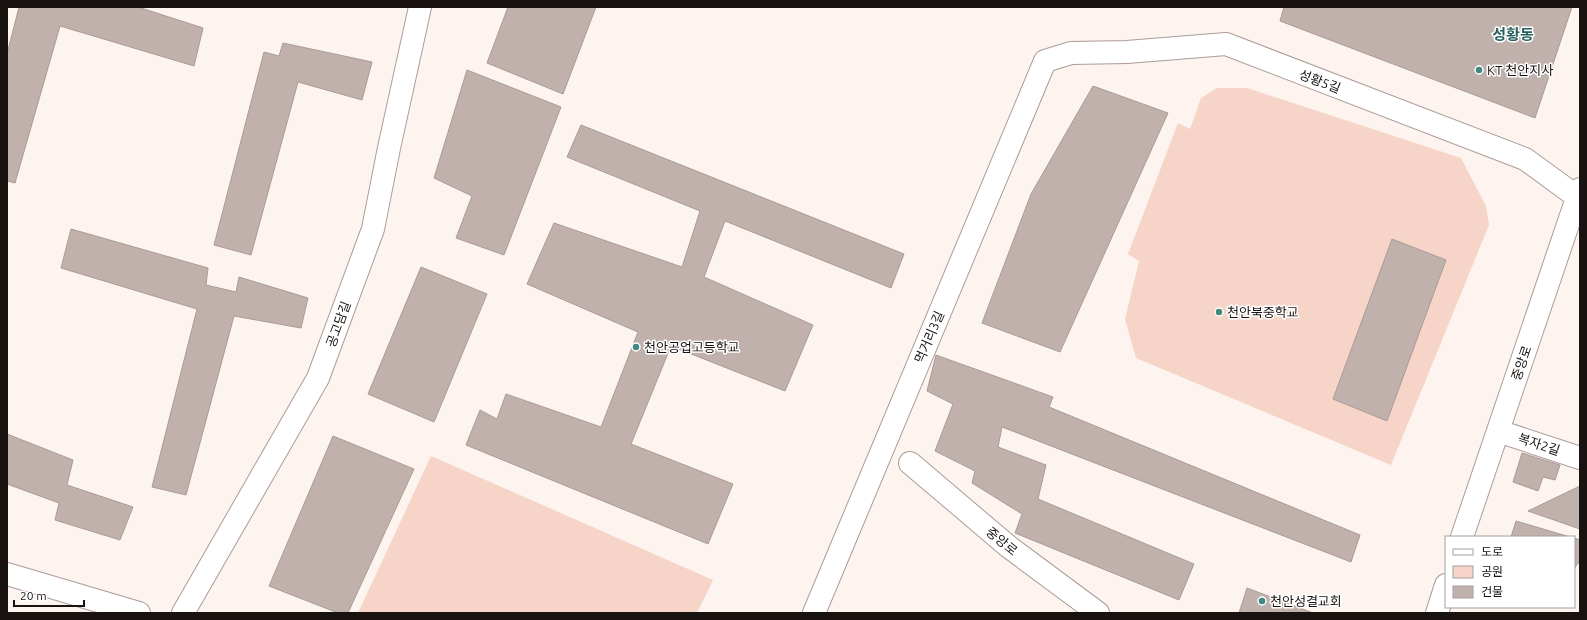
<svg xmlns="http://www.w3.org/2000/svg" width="1587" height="620" font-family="Ubuntu,'Noto Sans KR',sans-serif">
	<rect width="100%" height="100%" fill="#fdf3ef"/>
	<path fill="#f7d4c8" d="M 1217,88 L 1247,88 L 1461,158 L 1486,206 L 1489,225 L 1391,465 L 1136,358 L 1125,319 L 1139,261 L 1128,254 L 1178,123 L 1190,129 L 1201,98 Z
		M 431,456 L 713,580 L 697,613 L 358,613 Z"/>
	<path fill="#c1b1ac" stroke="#aa9b96" d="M 19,7 L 138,7 L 203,28 L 194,66 L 60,26 L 15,183 L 7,181 L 7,54 Z
		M 508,7 L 596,7 L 563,94 L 487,63 Z
		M 1284,7 L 1572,7 L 1535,118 L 1280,21 Z
		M 283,43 L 372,62 L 362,100 L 298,82 L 251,255 L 214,245 L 264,52 L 279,56 Z
		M 467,70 L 561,107 L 504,255 L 456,238 L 472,196 L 434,178 Z
		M 1093,86 L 1168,113 L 1060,352 L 982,323 L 1031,194 Z
		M 581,125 L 904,254 L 891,288 L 725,221 L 704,277 L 813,325 L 785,391 L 671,346 L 631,444 L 733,484 L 708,544 L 466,445 L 480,410 L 497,419 L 506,394 L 601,427 L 638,332 L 527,284 L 554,223 L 682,267 L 700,211 L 567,157 Z
		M 71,229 L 208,268 L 206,285 L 236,292 L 239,277 L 308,298 L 301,328 L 234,316 L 186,495 L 152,487 L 197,309 L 61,268 Z
		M 1392,239 L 1446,260 L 1387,421 L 1333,399 Z
		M 421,267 L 487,294 L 434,422 L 368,394 Z
		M 936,355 L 1053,397 L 1049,407 L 1360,535 L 1351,562 L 1002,427 L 998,447 L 1046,465 L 1038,499 L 1194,564 L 1179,600 L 1015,533 L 1022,514 L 972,483 L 975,471 L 935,451 L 953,404 L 927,391 Z
		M 7,434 L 73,460 L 67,485 L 133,507 L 120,540 L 55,520 L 59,503 L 7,484 Z
		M 333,436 L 414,469 L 348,613 L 338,613 L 269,586 Z
		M 1522,453 L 1560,465 L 1555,480 L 1543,477 L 1538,491 L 1513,482 Z
		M 1580,486 L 1580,529 L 1528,511 Z
		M 1516,521 L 1570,537 L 1511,537 Z
		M 1574,538 L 1580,540 L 1580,563 L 1578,563 L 1574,569 Z
		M 1247,588 L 1313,613 L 1239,613 Z"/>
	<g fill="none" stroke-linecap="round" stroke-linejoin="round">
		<g stroke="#ac9c97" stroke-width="24">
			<path id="minor" d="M 1498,431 L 1580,458
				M 910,463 L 1009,547 L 1098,613
				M 1462,537 L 1580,189
				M 7,574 L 139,613
				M 183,613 L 318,378 L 373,229 L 389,148 L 420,7
				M 814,613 L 1045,61 L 1071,53 L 1127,52 L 1226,44 L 1525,159 L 1580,199
				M 1437,613 L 1446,585"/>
		</g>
		<use href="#minor" stroke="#fff" stroke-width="22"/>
	</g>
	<g fill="#418883" stroke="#fff" stroke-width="1.5">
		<circle cx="1479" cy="70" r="4"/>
		<circle cx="1219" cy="312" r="4"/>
		<circle cx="636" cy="347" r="4"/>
		<circle cx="1262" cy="601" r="4"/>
	</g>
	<g text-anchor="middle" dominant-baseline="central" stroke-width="3" stroke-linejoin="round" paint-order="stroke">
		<g font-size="13" fill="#181311" stroke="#fff" text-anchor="start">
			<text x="1487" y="70">KT 천안지사</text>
			<text x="1227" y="312">천안북중학교</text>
			<text x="644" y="347">천안공업고등학교</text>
			<text x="1270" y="601">천안성결교회</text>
		</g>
		<g font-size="13" fill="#181311" stroke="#fff">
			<text transform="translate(1320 81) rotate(21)">성황5길</text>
			<text transform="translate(338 324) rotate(-70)">공고담길</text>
			<text transform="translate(929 337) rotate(-67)">먹거리3길</text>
			<text transform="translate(1521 363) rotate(-71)">중앙로</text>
			<text transform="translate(1539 444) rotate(18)">복자2길</text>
			<text transform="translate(1002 541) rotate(39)">중앙로</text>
		</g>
		<g font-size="15" font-weight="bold" fill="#27605c" stroke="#fff">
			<text x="1513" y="34">성황동</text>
		</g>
	</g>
	<rect width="1587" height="620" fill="none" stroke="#181311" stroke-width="16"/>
	<rect x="1445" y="536" width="130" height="72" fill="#ffffff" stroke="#a3a1a0"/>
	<rect x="1453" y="549" width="20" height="6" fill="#ffffff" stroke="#a3a1a0"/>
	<text x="1481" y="556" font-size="12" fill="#181311">도로</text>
	<rect x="1453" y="566" width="20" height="12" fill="#f7d4c8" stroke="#a3a1a0"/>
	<text x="1481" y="576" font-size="12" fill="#181311">공원</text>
	<rect x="1453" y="586" width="20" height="12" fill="#c1b1ac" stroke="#a3a1a0"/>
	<text x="1481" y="596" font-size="12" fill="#181311">건물</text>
	<path d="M14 600v6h70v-6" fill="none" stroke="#181311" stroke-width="2"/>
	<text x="20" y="600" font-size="12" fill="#181311" stroke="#ffffff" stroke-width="3" paint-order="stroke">20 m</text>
</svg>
